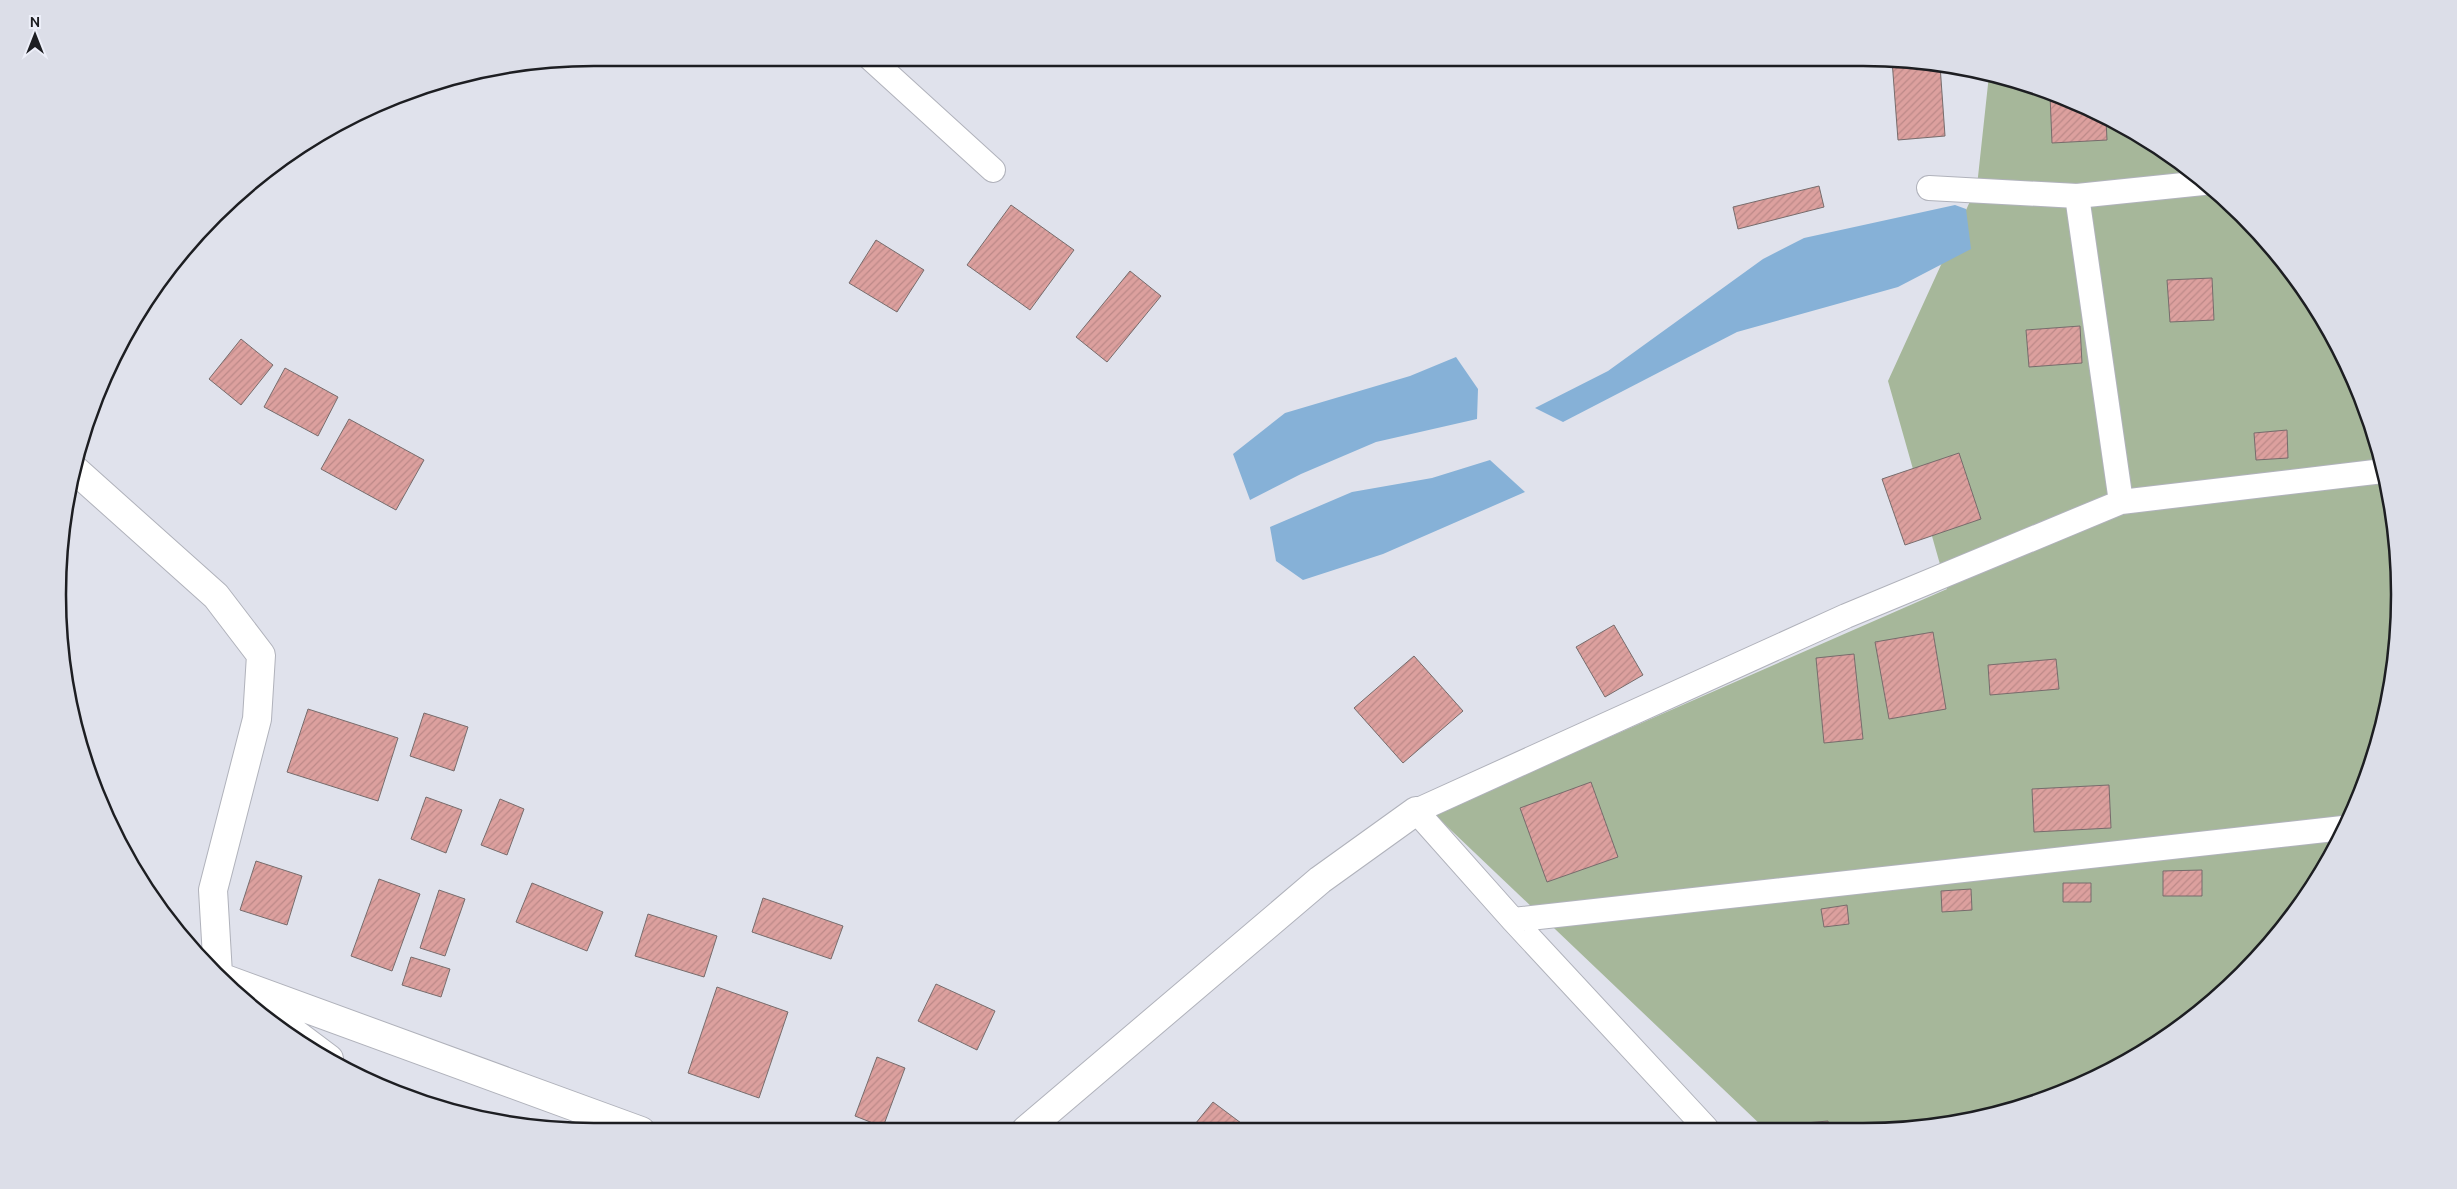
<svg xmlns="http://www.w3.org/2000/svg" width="2457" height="1189" font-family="Ubuntu,sans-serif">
	<defs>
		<pattern id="building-hatch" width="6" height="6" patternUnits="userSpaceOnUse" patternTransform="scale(1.25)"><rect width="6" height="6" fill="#dca09e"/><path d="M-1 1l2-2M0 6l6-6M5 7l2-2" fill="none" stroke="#bc8988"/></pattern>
	</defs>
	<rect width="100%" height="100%" fill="#e0e2ec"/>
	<path fill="#a6b79a" d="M 1989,75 L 2068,98 L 2161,148 L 2242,215 L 2309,296 L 2359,389 L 2389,490 L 2399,595 L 2389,700 L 2359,800 L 2288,922 L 2190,1020 L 2068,1091 L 1933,1127 L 1763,1127 L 1434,814 L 1947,589 L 1888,381 L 1977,186 Z"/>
	<path fill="#86b1d7" d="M 1955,205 L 1966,209 L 1971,249 L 1898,287 L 1737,332 L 1563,422 L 1535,408 L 1608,371 L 1763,259 L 1804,238 Z
		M 1456,357 L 1478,389 L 1477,419 L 1376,442 L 1301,474 L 1250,500 L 1233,454 L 1285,413 L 1410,376 Z
		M 1490,460 L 1525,492 L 1383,554 L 1303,580 L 1276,561 L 1270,527 L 1352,492 L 1432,478 Z"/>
	<path fill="url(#building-hatch)" stroke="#776c6c" d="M 1892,60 L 1940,65 L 1945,136 L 1898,140 Z
		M 2055,94 L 2068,98 L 2106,119 L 2107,140 L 2052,143 L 2050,95 Z
		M 1819,186 L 1824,207 L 1738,229 L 1733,207 Z
		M 1011,205 L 1074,250 L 1030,310 L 967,265 Z
		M 876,240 L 924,270 L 897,312 L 849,283 Z
		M 1130,271 L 1161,296 L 1107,362 L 1076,337 Z
		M 2212,278 L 2214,320 L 2170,322 L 2167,280 Z
		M 2080,326 L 2082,363 L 2029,367 L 2026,330 Z
		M 241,339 L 273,365 L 241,405 L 209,379 Z
		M 285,368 L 338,397 L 318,436 L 264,407 Z
		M 349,419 L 424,460 L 396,510 L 321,469 Z
		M 2287,430 L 2288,458 L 2256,460 L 2254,433 Z
		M 1959,453 L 1981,519 L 1905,545 L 1882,479 Z
		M 1614,625 L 1643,675 L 1605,697 L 1576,647 Z
		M 1933,632 L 1946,709 L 1889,719 L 1875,642 Z
		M 1854,654 L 1863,739 L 1824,743 L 1816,658 Z
		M 1414,656 L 1463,711 L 1403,763 L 1354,708 Z
		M 2056,659 L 2059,689 L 1990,695 L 1988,665 Z
		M 308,709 L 398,738 L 378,801 L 287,772 Z
		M 424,713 L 468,727 L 454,771 L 410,756 Z
		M 1591,782 L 1618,857 L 1547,882 L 1520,808 Z
		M 2109,785 L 2111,828 L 2034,832 L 2032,789 Z
		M 426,797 L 462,810 L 446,853 L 411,839 Z
		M 500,799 L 524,809 L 507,855 L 481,845 Z
		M 256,861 L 302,876 L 287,925 L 240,910 Z
		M 2202,870 L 2202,896 L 2163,896 L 2163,871 Z
		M 379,879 L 420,894 L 392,971 L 351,956 Z
		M 532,883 L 603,912 L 587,951 L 516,922 Z
		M 2063,883 L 2091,883 L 2091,902 L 2063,902 Z
		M 1971,889 L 1972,910 L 1942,912 L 1941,891 Z
		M 439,890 L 465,899 L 445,956 L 420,948 Z
		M 763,898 L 843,926 L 831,959 L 752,932 Z
		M 1847,905 L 1849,924 L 1824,927 L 1821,909 Z
		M 648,914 L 717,936 L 704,977 L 635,956 Z
		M 411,957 L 450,969 L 441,997 L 402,985 Z
		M 936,984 L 995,1011 L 977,1050 L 918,1021 Z
		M 717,987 L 788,1012 L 759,1098 L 688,1073 Z
		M 877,1057 L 905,1068 L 883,1127 L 855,1116 Z
		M 1213,1102 L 1249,1129 L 1191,1129 Z
		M 1828,1121 L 1829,1127 L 1795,1127 L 1794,1124 Z"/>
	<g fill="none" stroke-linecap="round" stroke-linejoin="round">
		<g stroke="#b0b2bb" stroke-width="26">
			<path id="service" d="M 870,58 L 993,170
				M 1929,188 L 2077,196 L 2203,183
				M 2077,196 L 2121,502
				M 1513,920 L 2343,828
				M 1706,1128 L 1513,920 L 1416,811 L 1846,616 L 2121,502 L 2383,471"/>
		</g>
		<g stroke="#b0b2bb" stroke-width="30">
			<path id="minor" d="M 74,469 L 216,596 L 261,655 L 257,719 L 213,890 L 218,974
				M 220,977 L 641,1131
				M 244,995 L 329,1059
				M 1026,1130 L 1320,880 L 1416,811"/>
		</g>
		<use href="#service" stroke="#fff" stroke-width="24"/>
		<use href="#minor" stroke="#fff" stroke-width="28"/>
	</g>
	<path d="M0 0H2457V1189H0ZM594 66H1863A528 528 0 0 1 2391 594V595A528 528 0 0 1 1863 1123H594A528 528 0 0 1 66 595V594A528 528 0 0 1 594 66Z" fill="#dcdee8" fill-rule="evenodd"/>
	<path fill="none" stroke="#1d1e22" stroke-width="2.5" d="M594 66H1863A528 528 0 0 1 2391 594V595A528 528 0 0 1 1863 1123H594A528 528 0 0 1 66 595V594A528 528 0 0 1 594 66Z"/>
	<g transform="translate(35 35)" stroke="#edeff9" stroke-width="4" paint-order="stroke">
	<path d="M0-4L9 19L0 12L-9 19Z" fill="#1d1e22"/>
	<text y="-8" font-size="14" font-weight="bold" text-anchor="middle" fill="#1d1e22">N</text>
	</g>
</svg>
